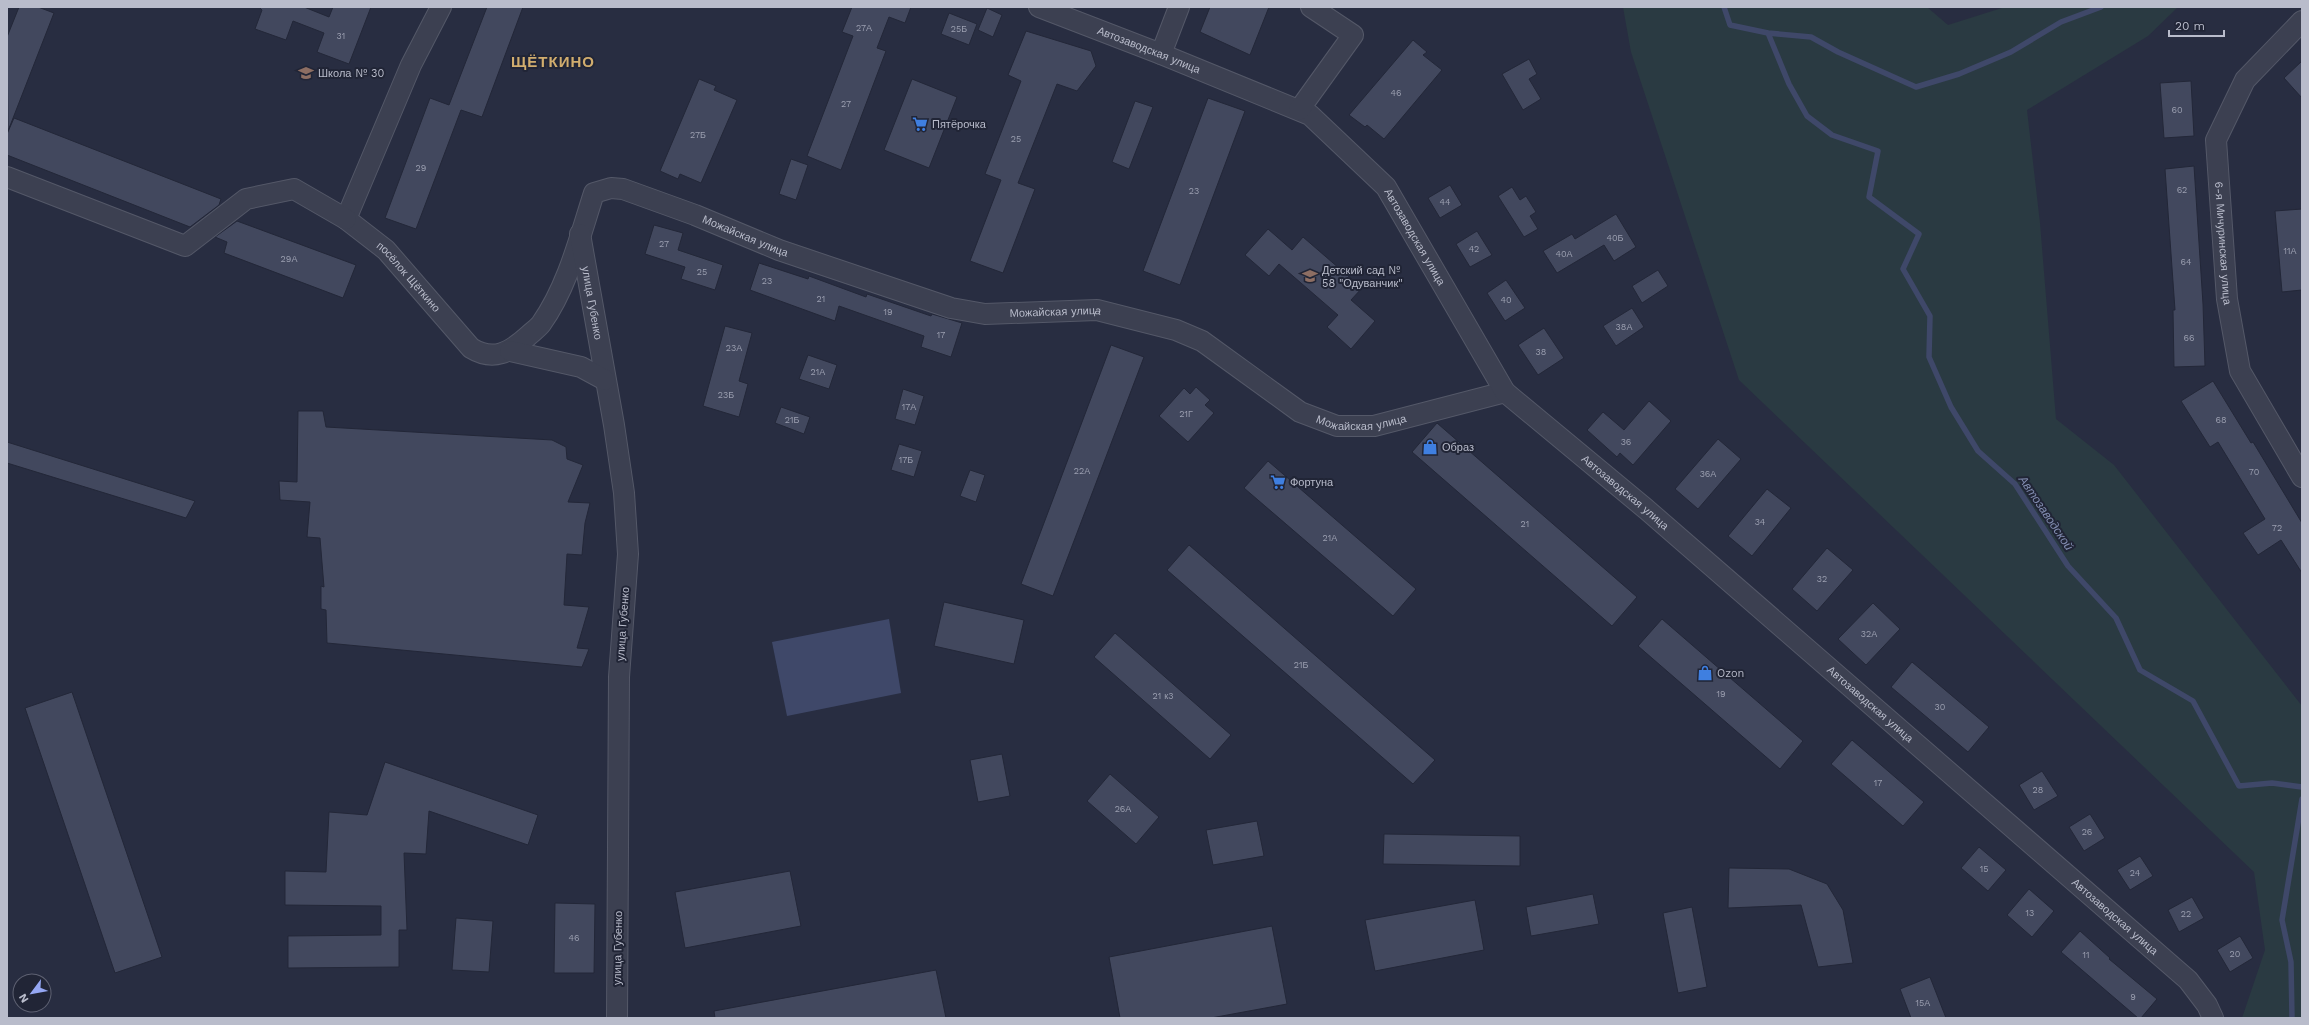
<svg xmlns="http://www.w3.org/2000/svg" width="2309" height="1025" font-family="'Work Sans',sans-serif">
	<rect width="100%" height="100%" fill="#282d41"/>
	<path fill="#2a3a42" d="M 1623,7 L 1927,7 L 1948,25 L 2005,7 L 2178,7 L 2148,36 L 2027,110 L 2040,223 L 2056,419 L 2114,465 L 2302,706 L 2302,1018 L 2242,1018 L 2265,950 L 2254,872 L 1739,380 L 1631,52 Z"/>
	<path fill="#3f4869" d="M 889,619 L 901,693 L 787,716 L 772,642 Z"/>
	<g fill="none" stroke-linecap="round" stroke-linejoin="round">
		<path stroke="#3f4869" stroke-width="5.5" d="M 1724,7 L 1730,25 L 1768,33 L 1789,84 L 1807,116 L 1832,135 L 1878,151 L 1869,197 L 1919,234 L 1903,269 L 1930,316 L 1929,357 L 1951,407 L 1978,451 L 2015,484 L 2068,566 L 2116,618 L 2140,670 L 2193,701 L 2239,786 L 2272,783 L 2302,787
			M 1768,33 L 1811,37 L 1838,52 L 1916,87 L 1959,74 L 2011,52 L 2061,22 L 2101,7
			M 2292,1018 L 2291,962 L 2282,920 L 2302,799"/>
	</g>
	<path fill="#42485e" stroke="#232738" d="M 19,7 L 38,7 L 54,13 L 8,131 L 7,37 Z
		M 259,7 L 304,7 L 329,17 L 333,7 L 371,7 L 349,64 L 317,52 L 324,33 L 293,21 L 286,40 L 255,29 L 262,10 Z
		M 487,7 L 523,7 L 482,117 L 461,110 L 416,229 L 385,218 L 430,98 L 449,105 Z
		M 852,7 L 911,7 L 905,23 L 889,17 L 877,48 L 886,51 L 841,170 L 807,156 L 853,36 L 842,32 Z
		M 1210,7 L 1269,7 L 1250,55 L 1200,32 Z
		M 987,8 L 1002,15 L 993,37 L 978,30 Z
		M 949,13 L 977,24 L 969,45 L 941,34 Z
		M 1026,31 L 1091,51 L 1096,66 L 1077,91 L 1057,84 L 1018,183 L 1035,189 L 1003,273 L 970,261 L 1001,180 L 985,174 L 1021,81 L 1008,75 Z
		M 1413,40 L 1427,52 L 1423,55 L 1442,70 L 1384,139 L 1367,125 L 1365,127 L 1349,115 Z
		M 1529,59 L 1537,74 L 1529,79 L 1541,99 L 1523,110 L 1502,74 Z
		M 2302,61 L 2302,98 L 2284,78 Z
		M 699,79 L 716,86 L 714,90 L 737,100 L 701,183 L 680,174 L 678,179 L 660,171 Z
		M 912,79 L 957,97 L 929,168 L 884,150 Z
		M 2191,81 L 2194,136 L 2164,138 L 2160,83 Z
		M 1208,98 L 1245,111 L 1180,285 L 1143,271 Z
		M 1135,101 L 1153,107 L 1129,169 L 1112,162 Z
		M 14,118 L 221,199 L 219,205 L 190,227 L 7,155 L 7,134 Z
		M 791,159 L 808,165 L 796,200 L 779,194 Z
		M 2194,166 L 2203,304 L 2205,366 L 2174,367 L 2173,310 L 2175,310 L 2165,169 Z
		M 1450,185 L 1462,205 L 1440,218 L 1428,198 Z
		M 1512,187 L 1520,200 L 1526,196 L 1536,212 L 1530,216 L 1538,229 L 1524,237 L 1498,196 Z
		M 2302,209 L 2302,290 L 2282,292 L 2275,211 Z
		M 1616,214 L 1636,247 L 1614,261 L 1604,245 L 1557,273 L 1543,251 L 1572,234 L 1575,239 Z
		M 237,221 L 356,265 L 343,298 L 224,253 L 227,242 L 215,237 Z
		M 654,225 L 683,233 L 678,250 L 723,265 L 715,290 L 681,279 L 685,267 L 645,254 Z
		M 1268,229 L 1292,250 L 1303,237 L 1362,288 L 1351,300 L 1375,321 L 1351,349 L 1327,327 L 1338,315 L 1279,264 L 1269,276 L 1245,255 Z
		M 1477,231 L 1492,255 L 1470,267 L 1456,244 Z
		M 759,263 L 808,279 L 809,276 L 866,297 L 867,294 L 931,316 L 932,314 L 962,323 L 951,357 L 921,347 L 924,336 L 839,306 L 835,321 L 750,290 Z
		M 1658,270 L 1668,286 L 1642,303 L 1632,286 Z
		M 1506,280 L 1525,308 L 1505,321 L 1487,293 Z
		M 1632,308 L 1644,327 L 1616,346 L 1603,326 Z
		M 725,326 L 752,333 L 739,381 L 748,384 L 739,417 L 703,406 Z
		M 1544,328 L 1564,358 L 1538,375 L 1518,345 Z
		M 1111,345 L 1144,357 L 1053,596 L 1021,584 Z
		M 808,355 L 837,365 L 829,389 L 799,379 Z
		M 2213,381 L 2251,443 L 2253,442 L 2302,523 L 2302,573 L 2281,540 L 2258,555 L 2243,533 L 2265,519 L 2218,442 L 2210,447 L 2181,401 Z
		M 1196,387 L 1210,400 L 1205,405 L 1214,413 L 1188,442 L 1159,416 L 1184,388 L 1190,394 Z
		M 903,389 L 924,396 L 915,425 L 895,419 Z
		M 1649,401 L 1671,421 L 1633,465 L 1620,453 L 1617,457 L 1587,430 L 1603,412 L 1624,430 Z
		M 781,407 L 810,417 L 804,434 L 775,423 Z
		M 298,411 L 323,411 L 326,427 L 552,440 L 566,447 L 567,459 L 583,465 L 568,502 L 590,503 L 585,523 L 582,555 L 567,554 L 564,605 L 589,607 L 577,648 L 589,649 L 582,667 L 327,643 L 326,610 L 321,609 L 321,586 L 324,587 L 320,538 L 307,537 L 310,502 L 280,500 L 279,481 L 297,482 Z
		M 1437,423 L 1637,597 L 1612,626 L 1412,452 Z
		M 1718,439 L 1741,459 L 1698,509 L 1675,489 Z
		M 7,442 L 195,501 L 186,518 L 7,463 Z
		M 899,444 L 922,451 L 914,477 L 891,470 Z
		M 1268,461 L 1416,589 L 1393,616 L 1244,488 Z
		M 970,470 L 985,475 L 976,502 L 960,496 Z
		M 1767,489 L 1791,508 L 1752,556 L 1728,536 Z
		M 1189,545 L 1435,760 L 1413,784 L 1167,570 Z
		M 1827,548 L 1853,570 L 1817,611 L 1792,589 Z
		M 944,602 L 1024,620 L 1014,664 L 934,646 Z
		M 1873,603 L 1900,629 L 1866,665 L 1838,639 Z
		M 1662,619 L 1803,741 L 1780,769 L 1638,646 Z
		M 1115,633 L 1231,735 L 1210,759 L 1094,657 Z
		M 1912,662 L 1989,727 L 1968,752 L 1891,687 Z
		M 72,692 L 162,957 L 115,973 L 25,708 Z
		M 1852,740 L 1924,802 L 1903,826 L 1831,764 Z
		M 1002,754 L 1010,796 L 978,802 L 970,760 Z
		M 385,762 L 538,815 L 528,845 L 429,811 L 426,854 L 404,853 L 407,930 L 399,930 L 399,967 L 288,968 L 288,936 L 381,935 L 381,906 L 285,905 L 285,871 L 326,872 L 329,812 L 367,815 Z
		M 2042,771 L 2058,796 L 2034,810 L 2019,785 Z
		M 1110,774 L 1159,817 L 1136,844 L 1087,801 Z
		M 2090,814 L 2105,838 L 2084,851 L 2069,827 Z
		M 1257,821 L 1264,856 L 1213,865 L 1206,830 Z
		M 1384,834 L 1520,836 L 1520,866 L 1383,864 Z
		M 1979,847 L 2006,870 L 1988,891 L 1961,868 Z
		M 2140,856 L 2153,876 L 2130,890 L 2117,870 Z
		M 1729,868 L 1789,869 L 1827,884 L 1843,910 L 1853,963 L 1818,967 L 1801,905 L 1728,908 Z
		M 790,871 L 801,926 L 685,948 L 675,892 Z
		M 2029,889 L 2054,911 L 2032,937 L 2007,915 Z
		M 1593,894 L 1599,924 L 1531,936 L 1526,907 Z
		M 2192,897 L 2204,918 L 2179,932 L 2168,910 Z
		M 1475,900 L 1484,950 L 1375,971 L 1365,920 Z
		M 555,903 L 595,904 L 594,973 L 554,973 Z
		M 1692,907 L 1707,987 L 1678,993 L 1663,913 Z
		M 456,918 L 493,921 L 489,972 L 452,970 Z
		M 1272,926 L 1287,1004 L 1211,1018 L 1120,1018 L 1109,957 Z
		M 2080,931 L 2110,958 L 2109,959 L 2157,999 L 2141,1018 L 2138,1018 L 2061,952 Z
		M 2240,936 L 2253,958 L 2230,972 L 2217,950 Z
		M 936,970 L 946,1018 L 715,1018 L 714,1011 Z
		M 1930,977 L 1946,1018 L 1911,1018 L 1900,989 Z"/>
	<g fill="none" stroke-linecap="round" stroke-linejoin="round">
		<g stroke="#545868" stroke-width="22">
			<g id="minor">
				<path id="s1" d="M 441,7 L 411,65 L 346,219 L 386,250 L 471,348 C 494,362 510,352 528,336 C 532,332 538,328 541,324 C 568,286 580,236 594,193 L 611,188 L 623,189 L 695,215 L 779,250 L 951,308 L 985,314 L 1097,310 L 1176,330 L 1202,341 L 1300,412 L 1337,426 L 1374,426 L 1505,392"/>
				<path id="s2" d="M 1039,7 L 1161,54 L 1310,115 L 1386,187 L 1505,392 L 1646,509 L 2188,980 L 2207,1005 L 2213,1018"/>
				<path id="s3" d="M 2302,21 L 2245,80 L 2216,140 L 2227,299 L 2240,371 L 2302,477"/>
				<path d="M 1161,54 L 1179,7"/>
				<path d="M 1299,110 L 1353,35 L 1311,7"/>
				<path d="M 7,177 L 185,246 L 246,199 L 294,189 L 346,219"/>
				<path id="s4" d="M 580,234 L 614,425 L 624,493 L 628,554 L 619,677 L 617,1018"/>
				<path d="M 510,351 L 581,367 L 605,380"/>
			</g>
		</g>
		<use href="#minor" stroke="#3c4051" stroke-width="20"/>
	</g>
	<defs>
		<g id="school-bare" transform="scale(1.2)"><path d="M0-5L7-2L0 1L-7-2ZM-4 1L0 2.5L4 1V4Q0 6-4 4Z" fill="#8d6e63" stroke="#212536" stroke-width="2.5" paint-order="stroke"/></g>
		<g id="supermarket-bare" transform="scale(1.2)"><path d="M-6-5.5h2.5l.6 2H6L4.5 2H-2.5L-4.4-4H-6ZM-1.5 3.2a1.3 1.3 0 1 0 .1 0ZM3 3.2a1.3 1.3 0 1 0 .1 0Z" fill="#3f7fe0" stroke="#212536" stroke-width="2.5" paint-order="stroke"/></g>
		<g id="shop-bare" transform="scale(1.2)"><path d="M-5-2.5h2.3a2.7 3.5 0 0 1 5.4 0H5L5.5 6h-11ZM-1.5-2.5h3a1.5 2.3 0 0 0-3 0Z" fill="#3f7fe0" stroke="#212536" stroke-width="2.5" paint-order="stroke"/></g>
	</defs>
	<g fill-rule="evenodd">
		<use href="#school-bare" x="306" y="73"/>
		<use href="#supermarket-bare" x="920" y="124"/>
		<use href="#school-bare" x="1310" y="276"/>
		<use href="#shop-bare" x="1430" y="447"/>
		<use href="#supermarket-bare" x="1278" y="482"/>
		<use href="#shop-bare" x="1705" y="673"/>
	</g>
	<g text-anchor="middle" dominant-baseline="central" stroke-width="4" stroke-linejoin="round" paint-order="stroke">
		<g font-size="9" fill="#9b9fb0">
			<text x="864" y="28">27А</text>
			<text x="959" y="29">25Б</text>
			<text x="341" y="36">31</text>
			<text x="1396" y="93">46</text>
			<text x="846" y="104">27</text>
			<text x="2177" y="110">60</text>
			<text x="698" y="135">27Б</text>
			<text x="1016" y="139">25</text>
			<text x="421" y="168">29</text>
			<text x="2182" y="190">62</text>
			<text x="1194" y="191">23</text>
			<text x="1445" y="202">44</text>
			<text x="1615" y="238">40Б</text>
			<text x="664" y="244">27</text>
			<text x="1474" y="249">42</text>
			<text x="2290" y="251">11А</text>
			<text x="1564" y="254">40А</text>
			<text x="289" y="259">29А</text>
			<text x="2186" y="262">64</text>
			<text x="702" y="272">25</text>
			<text x="767" y="281">23</text>
			<text x="821" y="299">21</text>
			<text x="1506" y="300">40</text>
			<text x="888" y="312">19</text>
			<text x="1624" y="327">38А</text>
			<text x="941" y="335">17</text>
			<text x="2189" y="338">66</text>
			<text x="734" y="348">23А</text>
			<text x="1541" y="352">38</text>
			<text x="818" y="372">21А</text>
			<text x="726" y="395">23Б</text>
			<text x="909" y="407">17А</text>
			<text x="1186" y="414">21Г</text>
			<text x="792" y="420">21Б</text>
			<text x="2221" y="420">68</text>
			<text x="1626" y="442">36</text>
			<text x="906" y="460">17Б</text>
			<text x="1082" y="471">22А</text>
			<text x="2254" y="472">70</text>
			<text x="1708" y="474">36А</text>
			<text x="1760" y="522">34</text>
			<text x="1525" y="524">21</text>
			<text x="2277" y="528">72</text>
			<text x="1330" y="538">21А</text>
			<text x="1822" y="579">32</text>
			<text x="1869" y="634">32А</text>
			<text x="1301" y="665">21Б</text>
			<text x="1721" y="694">19</text>
			<text x="1163" y="696">21 к3</text>
			<text x="1940" y="707">30</text>
			<text x="1878" y="783">17</text>
			<text x="2038" y="790">28</text>
			<text x="1123" y="809">26А</text>
			<text x="2087" y="832">26</text>
			<text x="1984" y="869">15</text>
			<text x="2135" y="873">24</text>
			<text x="2030" y="913">13</text>
			<text x="2186" y="914">22</text>
			<text x="574" y="938">46</text>
			<text x="2235" y="954">20</text>
			<text x="2086" y="955">11</text>
			<text x="2133" y="997">9</text>
			<text x="1923" y="1003">15А</text>
		</g>
		<g font-size="11" fill="#b9bccb" stroke="#212536">
			<text stroke="none"><textPath href="#s2" startOffset="118">Автозаводская улица</textPath></text>
			<text stroke="none"><textPath href="#s1" startOffset="797">Можайская улица</textPath></text>
			<text stroke="none"><textPath href="#s2" startOffset="454">Автозаводская улица</textPath></text>
			<text stroke="none"><textPath href="#s3" startOffset="252">6-я Мичуринская улица</textPath></text>
			<text stroke="none"><textPath href="#s1" startOffset="318">посёлок Щёткино</textPath></text>
			<text stroke="none"><textPath href="#s4" startOffset="70">улица Губенко</textPath></text>
			<text stroke="none"><textPath href="#s1" startOffset="1120">Можайская улица</textPath></text>
			<text stroke="none"><textPath href="#s1" startOffset="1456">Можайская улица</textPath></text>
			<text stroke="none"><textPath href="#s2" startOffset="790">Автозаводская улица</textPath></text>
			<text transform="translate(623 624) rotate(-86)">улица Губенко</text>
			<text stroke="none"><textPath href="#s2" startOffset="1114">Автозаводская улица</textPath></text>
			<text stroke="none"><textPath href="#s2" startOffset="1438">Автозаводская улица</textPath></text>
			<text transform="translate(618 948) rotate(-89)">улица Губенко</text>
		</g>
		<g font-size="11" fill="#b9bccb" stroke="#212536" text-anchor="start">
			<text x="318" y="73">Школа № 30</text>
			<text x="932" y="124">Пятёрочка</text>
			<text x="1322" y="270">Детский сад №<tspan x="1322" dy="13">58 "Одуванчик"</tspan></text>
			<text x="1442" y="447">Образ</text>
			<text x="1290" y="482">Фортуна</text>
			<text x="1717" y="673">Ozon</text>
		</g>
		<g font-size="12" font-style="italic" fill="#828db1" stroke="#212536">
			<text transform="translate(2046 513) rotate(56)">Автозаводской</text>
		</g>
		<g font-size="15" font-weight="bold" letter-spacing="1" fill="#d1ad6e" stroke="#212536">
			<text x="553" y="62">ЩЁТКИНО</text>
		</g>
	</g>
	<rect width="2309" height="1025" fill="none" stroke="#b9bccb" stroke-width="16"/>
	<g transform="translate(32 993) rotate(238)"><circle r="19" fill="#212536" stroke="#5e6172"/>
	<path d="M0-3L7 15L0 10L-7 15Z" fill="#95a7f3"/>
	<text y="-6" font-size="11" font-weight="bold" text-anchor="middle" fill="#b9bccb">N</text>
	</g>
	<path d="M2169 30v6h55v-6" fill="none" stroke="#b9bccb" stroke-width="2"/>
	<text x="2175" y="30" font-size="12" fill="#b9bccb" stroke="#212536" stroke-width="3" paint-order="stroke">20 m</text>
</svg>
